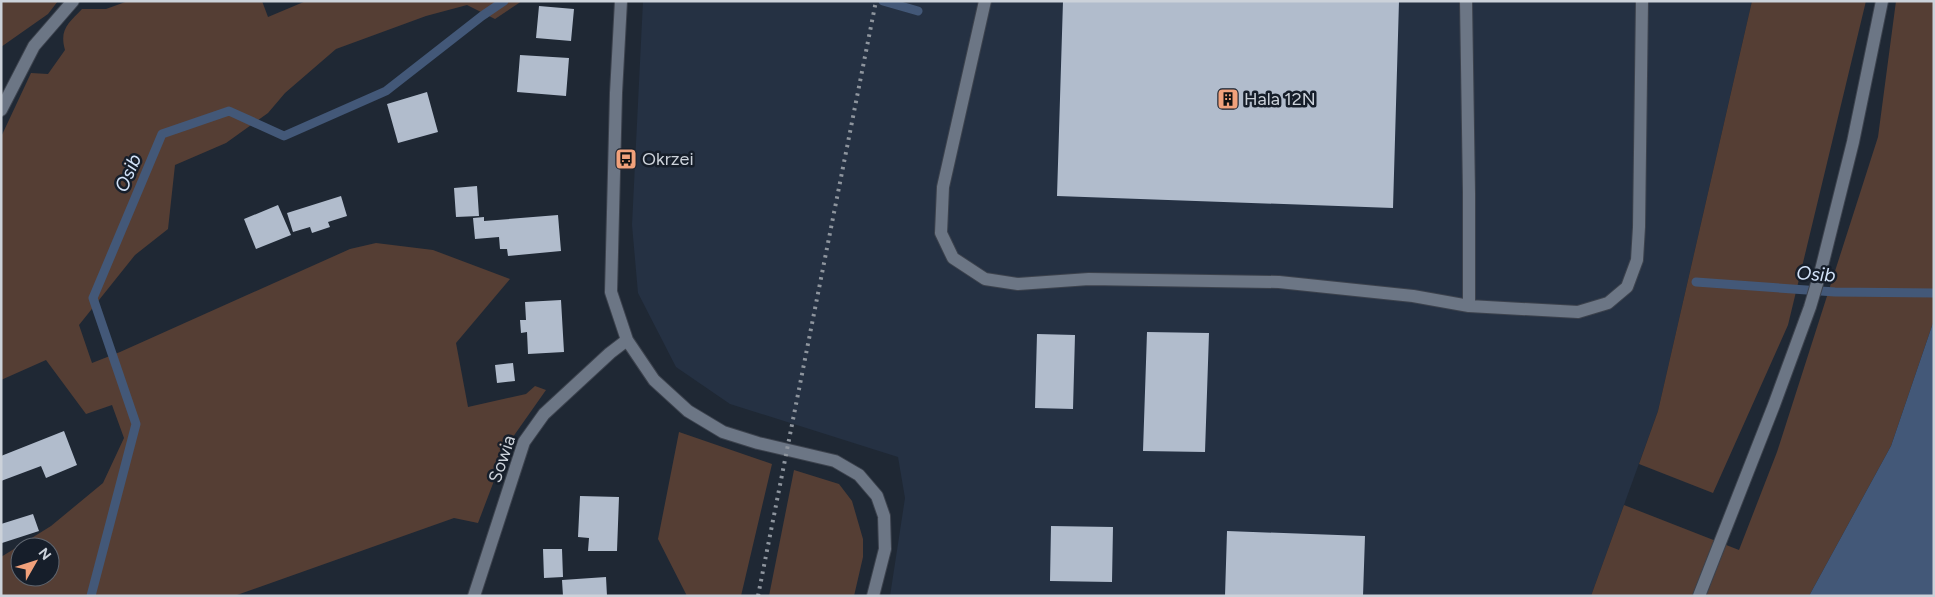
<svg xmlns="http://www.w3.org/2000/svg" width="1935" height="597" font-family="Figtree,sans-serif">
	<rect width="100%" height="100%" fill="#1f2834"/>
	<path fill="#253143" d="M 643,1 L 1752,1 L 1658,411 L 1591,596 L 890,596 L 905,498 L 898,457 L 730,404 L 676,367 L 638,293 L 632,225 Z"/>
	<path fill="#553e34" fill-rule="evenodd" d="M 1,1 L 58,1 L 48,14 L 1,47 Z
		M 128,1 L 262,1 L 268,17 L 306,1 L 522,1 L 495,19 L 467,5 L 426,16 L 336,49 L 285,93 L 268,113 L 226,143 L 175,165 L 168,229 L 135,255 L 79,325 L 92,363 L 120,352 L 350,249 L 376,243 L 433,250 L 510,279 L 456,343 L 468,407 L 526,394 L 535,386 L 546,390 L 508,444 L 478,523 L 454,518 L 234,596 L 1,596 L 1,557 L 51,526 L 103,483 L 124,438 L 112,405 L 86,414 L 46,360 L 1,380 L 1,137 L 31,73 L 48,74 L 65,50 C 59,29 69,23 82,9 L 106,9 ZM 20,547 L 50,547 L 50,577 L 20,577 Z
		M 1752,1 L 1866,1 L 1788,325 L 1713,493 L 1639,464 L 1658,411 Z
		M 1896,1 L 1934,1 L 1934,320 L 1891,446 L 1809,596 L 1591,596 L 1624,505 L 1739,550 L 1777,452 L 1878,137 Z
		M 679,432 L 772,464 L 741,596 L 687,596 L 658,539 Z
		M 794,470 L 839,484 L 852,501 L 863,539 L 863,557 L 854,596 L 769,596 Z"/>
	<path fill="#435878" d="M 1934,320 L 1934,596 L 1809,596 L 1891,446 Z"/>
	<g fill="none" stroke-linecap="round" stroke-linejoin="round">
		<path stroke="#435878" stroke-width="9" d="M 883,1 L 918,11
			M 1696,282 L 1835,292 L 1934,293
			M 91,596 L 136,424 L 93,298 L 162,134 L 229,111 L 284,136 L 386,91 L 482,16 L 504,1"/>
	</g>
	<path fill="#b1bccc" d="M 1063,1 L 1399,1 L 1393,208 L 1057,196 Z
		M 539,6 L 574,9 L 571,41 L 536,38 Z
		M 520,55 L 569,58 L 566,96 L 517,92 Z
		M 427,92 L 438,132 L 398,143 L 387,104 Z
		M 477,186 L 479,216 L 456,217 L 454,188 Z
		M 341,196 L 347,216 L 328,222 L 330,227 L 312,233 L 310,227 L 293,232 L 287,213 Z
		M 278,205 L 291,235 L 256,249 L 244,219 Z
		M 558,215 L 561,251 L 508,256 L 507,249 L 500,249 L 499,237 L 475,239 L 473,218 L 484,217 L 484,221 Z
		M 561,300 L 564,352 L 528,354 L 527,332 L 521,333 L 520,320 L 526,320 L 525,302 Z
		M 1147,332 L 1209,333 L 1205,452 L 1143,451 Z
		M 1037,334 L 1075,335 L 1073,409 L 1035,408 Z
		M 513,363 L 515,381 L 497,383 L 495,365 Z
		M 64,431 L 77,465 L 46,478 L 41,466 L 1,481 L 1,456 Z
		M 580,496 L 619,497 L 617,551 L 588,551 L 589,538 L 578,537 Z
		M 33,514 L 39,531 L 2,543 L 1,524 Z
		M 1051,526 L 1113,527 L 1112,582 L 1050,581 Z
		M 1227,531 L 1365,536 L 1363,596 L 1225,596 Z
		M 543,549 L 562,549 L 563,577 L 544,578 Z
		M 606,577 L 607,596 L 563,596 L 562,580 Z"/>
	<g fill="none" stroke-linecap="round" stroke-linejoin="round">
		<g stroke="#3c424d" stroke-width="14">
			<path id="minor" d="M 621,1 L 616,93 L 611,292 L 627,340 L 654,380 L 688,411 L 723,432 L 758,443 L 835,461 L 859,475 L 877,496 L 884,516 L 885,549 L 873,596
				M 985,1 L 943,187 L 941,233 L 953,258 L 985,279 L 1018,284 L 1089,279 L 1279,282 L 1413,296 L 1469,306 L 1469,193 L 1466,1
				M 1,110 L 34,46 L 73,1
				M 1469,306 L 1578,312 L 1608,303 L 1627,287 L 1637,260 L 1639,227 L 1642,1
				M 474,596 L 524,442 L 544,414 L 610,353 L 627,340
				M 1699,596 L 1774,405 L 1810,307 L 1821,270 L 1853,142 L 1882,1"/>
		</g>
		<use href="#minor" stroke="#6c7685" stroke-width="12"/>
		<path stroke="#8e959e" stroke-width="4" stroke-dasharray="2.5 5" stroke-linecap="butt" d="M 758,596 L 876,1"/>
	</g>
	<defs>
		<g id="building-square" transform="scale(1.125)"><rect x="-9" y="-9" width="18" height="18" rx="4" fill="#f1a17b" stroke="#161e2a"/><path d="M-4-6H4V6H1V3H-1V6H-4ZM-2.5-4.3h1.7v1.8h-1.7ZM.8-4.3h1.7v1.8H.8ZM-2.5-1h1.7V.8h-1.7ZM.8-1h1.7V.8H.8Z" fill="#111"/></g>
		<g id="bus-square" transform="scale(1.125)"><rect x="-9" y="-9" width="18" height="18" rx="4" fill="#f1a17b" stroke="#161e2a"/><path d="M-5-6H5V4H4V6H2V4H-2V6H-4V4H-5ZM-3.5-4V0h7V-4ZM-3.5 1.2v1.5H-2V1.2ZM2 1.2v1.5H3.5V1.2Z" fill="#111"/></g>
	</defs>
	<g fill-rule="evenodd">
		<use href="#building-square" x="1228" y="99"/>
		<use href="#bus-square" x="626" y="159"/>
	</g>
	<g text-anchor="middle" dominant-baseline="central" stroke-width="5" stroke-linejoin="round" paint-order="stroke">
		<g font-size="18" fill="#ccd2da" stroke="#161e2a" text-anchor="start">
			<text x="1244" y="99">Hala 12N</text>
			<text x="642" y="159">Okrzei</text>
		</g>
		<g font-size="18" fill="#ccd2da" stroke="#161e2a">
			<text transform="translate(502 459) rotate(-71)">Sowia</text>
		</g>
		<g font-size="19" font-style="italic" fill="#d1e1f7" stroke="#161e2a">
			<text transform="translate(128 173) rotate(-67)">Osib</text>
			<text transform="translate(1816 274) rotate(4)">Osib</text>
		</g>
	</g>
	<rect width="1935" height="597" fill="none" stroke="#ccd2da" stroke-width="5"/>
	<g transform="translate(35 562) rotate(51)"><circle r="24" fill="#161e2a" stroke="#5f6670"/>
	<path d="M0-4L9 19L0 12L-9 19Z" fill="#f1a17b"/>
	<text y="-8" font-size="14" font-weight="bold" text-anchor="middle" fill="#ccd2da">N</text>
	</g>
</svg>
